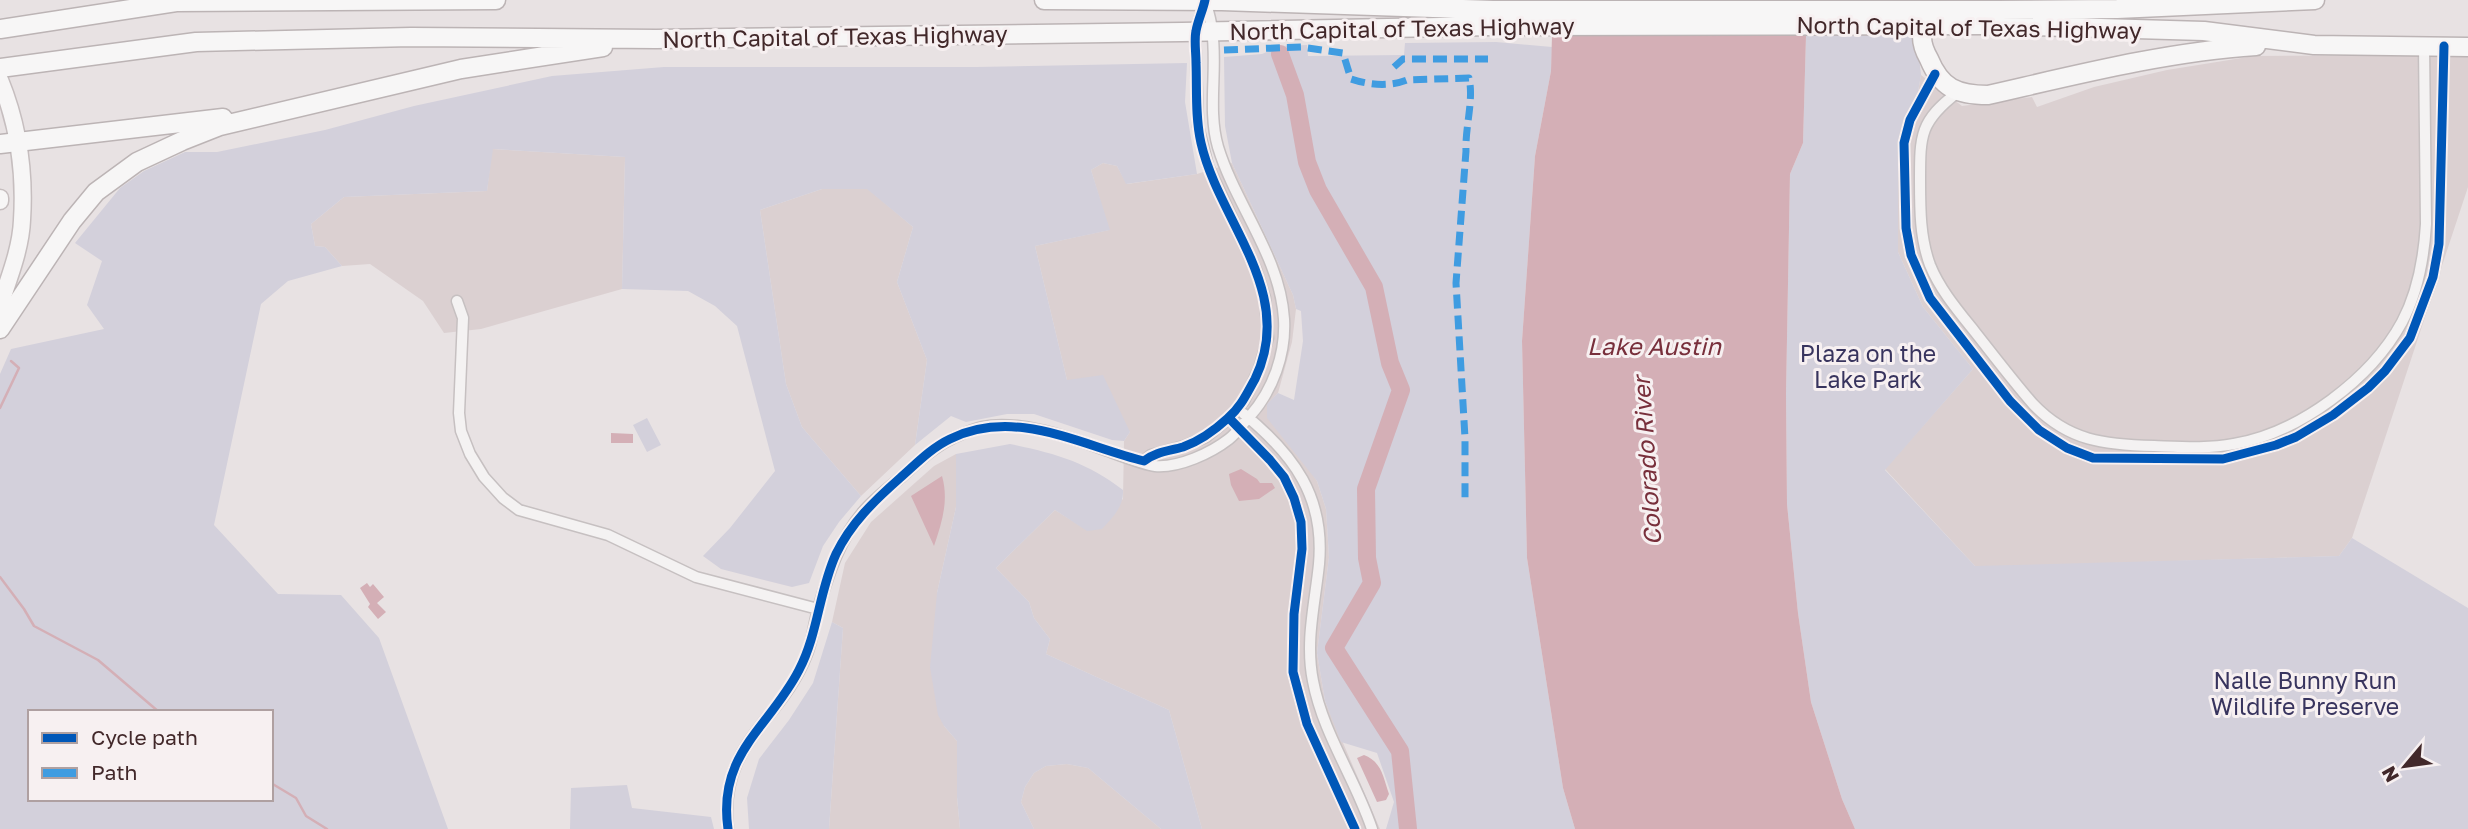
<svg xmlns="http://www.w3.org/2000/svg" width="2468" height="829" font-family="'Golos Text',sans-serif">
	<rect width="100%" height="100%" fill="#e8e2e3"/>
	<path fill="#dbd0d1" d="M 2448,55 L 2468,56 L 2468,187 L 2352,538 L 2339,556 L 1981,567 L 1975,566 L 1885,469 L 1973,369 L 1923,307 L 1898,252 L 1898,149 L 1905,119 L 1918,92 L 1921,75 L 1962,106 L 2032,97 L 2037,107 L 2094,87 L 2167,70 L 2254,56 Z
		M 492,149 L 625,157 L 622,289 L 481,329 L 444,333 L 423,301 L 370,264 L 342,266 L 325,247 L 315,246 L 311,224 L 344,197 L 487,191 Z
		M 1103,163 L 1117,166 L 1127,184 L 1197,174 L 1232,163 L 1293,295 L 1296,309 L 1292,342 L 1278,393 L 1267,405 L 1317,481 L 1326,509 L 1329,557 L 1317,653 L 1325,701 L 1380,829 L 1202,829 L 1169,710 L 1046,654 L 1050,639 L 1034,618 L 1029,602 L 996,568 L 1055,510 L 1087,530 L 1123,499 L 1124,441 L 1130,432 L 1067,380 L 1035,246 L 1109,230 L 1091,170 Z
		M 822,189 L 868,189 L 913,227 L 897,282 L 927,360 L 915,445 L 861,496 L 802,427 L 786,384 L 760,210 Z
		M 956,454 L 956,507 L 937,593 L 944,726 L 957,741 L 957,797 L 960,829 L 829,829 L 843,628 L 832,622 L 845,563 L 871,522 L 934,466 Z
		M 1067,764 L 1088,768 L 1161,829 L 1034,829 L 1021,802 L 1025,787 L 1034,773 L 1046,766 Z"/>
	<path fill="#d3d0db" fill-rule="evenodd" d="M 1807,0 L 1913,0 L 1921,75 L 1918,92 L 1905,119 L 1898,149 L 1898,252 L 1923,307 L 1973,369 L 1885,470 L 1975,566 L 2339,556 L 2352,538 L 2468,608 L 2468,829 L 1855,829 L 1842,799 L 1811,702 L 1798,613 L 1787,504 L 1786,394 L 1790,174 L 1803,143 Z
		M 1496,42 L 1552,47 L 1551,71 L 1535,156 L 1522,341 L 1527,558 L 1563,788 L 1575,829 L 1386,829 L 1394,802 L 1377,753 L 1341,742 L 1325,701 L 1317,653 L 1329,557 L 1326,509 L 1317,481 L 1267,418 L 1267,404 L 1278,393 L 1294,400 L 1303,341 L 1301,311 L 1296,309 L 1293,295 L 1232,163 L 1225,126 L 1224,57 L 1262,54 L 1281,46 L 1307,45 L 1308,56 L 1404,55 L 1405,43 Z
		M 1187,63 L 1185,102 L 1197,174 L 1126,184 L 1117,166 L 1103,163 L 1091,170 L 1110,230 L 1035,246 L 1067,380 L 1103,375 L 1130,432 L 1124,441 L 1112,440 L 1034,414 L 1007,414 L 966,422 L 951,416 L 915,445 L 927,360 L 897,282 L 913,227 L 867,189 L 822,189 L 760,210 L 786,384 L 802,427 L 861,496 L 839,522 L 823,546 L 809,583 L 792,587 L 721,569 L 703,556 L 730,528 L 775,471 L 737,326 L 715,306 L 688,291 L 622,289 L 625,157 L 493,149 L 487,191 L 344,197 L 311,224 L 315,246 L 325,247 L 342,266 L 288,281 L 261,304 L 214,525 L 278,594 L 341,595 L 379,638 L 448,829 L 0,829 L 0,374 L 11,349 L 104,329 L 87,305 L 102,261 L 75,243 L 120,188 L 144,171 L 185,152 L 217,152 L 325,130 L 414,106 L 552,76 L 664,67 L 976,67 ZM 30,712 L 271,712 L 271,799 L 30,799 Z
		M 647,418 L 661,445 L 647,452 L 633,425 Z
		M 1010,444 C 1054,453 1087,462 1123,490 C 1124,507 1112,518 1102,529 L 1087,531 L 1055,510 L 996,568 L 1029,602 L 1034,618 L 1050,639 L 1046,654 L 1169,710 L 1202,829 L 1161,829 L 1088,768 L 1067,764 L 1046,766 L 1034,773 L 1025,787 L 1021,802 L 1034,829 L 960,829 L 957,797 L 957,741 L 944,726 L 938,715 L 930,667 L 937,593 L 956,507 L 956,454 Z
		M 832,622 L 843,628 L 829,829 L 749,829 L 747,798 L 759,759 L 789,720 L 813,683 Z
		M 627,785 L 632,808 L 711,817 L 714,829 L 570,829 L 571,788 Z"/>
	<path fill="#d4afb6" d="M 1553,0 L 1807,0 L 1803,143 L 1790,174 L 1786,394 L 1787,504 L 1798,613 L 1811,702 L 1842,799 L 1855,829 L 1575,829 L 1563,788 L 1527,558 L 1522,341 L 1535,156 L 1551,71 Z
		M 611,433 L 633,434 L 633,443 L 611,443 Z
		M 1241,469 L 1257,479 L 1260,483 L 1272,483 L 1275,488 L 1259,499 L 1239,501 L 1231,485 L 1229,474 Z
		M 942,476 C 949,501 942,522 934,546 L 911,496 Z
		M 367,583 L 370,587 L 373,584 L 384,597 L 377,603 L 386,612 L 378,619 L 368,607 L 370,604 L 360,588 Z
		M 1364,755 C 1382,762 1383,777 1389,794 L 1386,800 L 1377,802 L 1357,758 Z"/>
	<g fill="none" stroke-linecap="round" stroke-linejoin="round">
		<path stroke="#d4afb6" stroke-width="2.5" d="M 0,408 L 19,368 L 11,361
			M 0,577 L 24,609 L 34,626 L 98,660 L 159,712
			M 271,783 L 296,798 L 306,816 L 327,829"/>
		<path stroke="#d4afb6" stroke-width="18" d="M 1280,54 L 1295,95 L 1307,162 L 1318,190 L 1374,287 L 1390,363 L 1401,390 L 1366,489 L 1367,558 L 1372,583 L 1334,648 L 1400,751 L 1408,829"/>
		<g stroke="#c6c0c1" stroke-width="13">
			<path id="street" d="M 1935,74 L 1910,120 L 1904,143 L 1906,228 L 1911,255 L 1930,298 L 2010,401 L 2039,430 L 2067,448 L 2093,458 L 2223,459 L 2276,445 L 2296,437 L 2333,415 L 2368,388 L 2385,371 L 2410,338 L 2433,277 L 2439,244 L 2444,46
				M 1958,92 C 1920,121 1920,135 1920,180 C 1920,209 1920,238 1930,265 C 1940,290 1959,312 1975,332 C 1994,356 2013,381 2033,404 C 2068,441 2105,445 2154,446 C 2181,447 2208,449 2234,444 C 2299,433 2371,379 2402,322 C 2418,292 2424,257 2426,224 L 2424,46
				M 457,301 L 463,318 L 459,413 L 461,431 L 470,454 L 484,477 L 503,498 L 519,510 L 608,535 L 696,577 L 818,609
				M 1244,414 C 1294,455 1325,497 1319,564 C 1315,604 1305,641 1313,681 C 1323,734 1355,778 1372,829
				M 1229,418 L 1270,460 L 1284,477 L 1294,498 L 1301,522 L 1302,549 L 1294,614 L 1293,672 L 1307,724 L 1355,829
				M 1144,461 L 1151,455 L 1184,446 L 1206,437 L 1229,418 L 1244,401 L 1259,369 L 1268,338 L 1265,298 L 1256,270 L 1208,166 L 1198,126 L 1195,32 L 1205,2
				M 728,829 C 718,742 781,722 807,654 C 813,639 814,622 819,606 C 829,572 840,539 863,512 C 873,500 887,489 899,479 C 916,464 933,447 953,438 C 962,434 973,429 982,427 C 1020,419 1072,438 1108,451 C 1119,455 1145,465 1155,466 C 1179,468 1211,453 1229,439 C 1238,432 1243,423 1250,416 C 1273,390 1286,354 1284,319 C 1280,256 1236,206 1218,147 C 1207,109 1218,68 1212,30 C 1211,20 1208,10 1205,0"/>
		</g>
		<g stroke="#c6bebf" stroke-width="19">
			<path id="primary" d="M 0,80 C 18,124 25,173 22,220 C 21,248 9,278 0,305
				M 0,198 L 0,201"/>
		</g>
		<g stroke="#bcb4b5" stroke-width="21">
			<path id="highway" d="M 1044,0 L 1222,1 L 1493,10
				M 1998,10 L 2117,9 L 2315,0
				M 1998,25 L 2204,31 L 2314,45 L 2468,47
				M 0,29 L 176,2 L 496,0
				M 1922,37 C 1922,46 1925,52 1929,59 C 1941,88 1957,95 1988,95 C 2076,75 2165,52 2256,46
				M 0,68 L 196,42 L 411,37 L 656,39 L 1182,32 L 1493,26
				M 0,144 L 223,118
				M 0,329 L 72,221 L 96,192 L 137,162 L 182,141 L 220,126 L 461,69 L 603,47"/>
		</g>
		<use href="#street" stroke="#f4f2f2" stroke-width="10"/>
		<use href="#primary" stroke="#f7f6f6" stroke-width="16"/>
		<use href="#highway" stroke="#f7f6f6" stroke-width="18"/>
		<g stroke="#bcb4b5" stroke-width="21" stroke-linecap="butt">
			<path id="highway-bridge" d="M 1493,10 L 1998,10
				M 1493,26 L 1998,25"/>
		</g>
		<use href="#highway-bridge" stroke="#f7f6f6" stroke-width="18"/>
		<path stroke="#3f9ce1" stroke-width="7" stroke-dasharray="14 7" stroke-linecap="butt" d="M 1224,50 L 1301,47 L 1343,53 L 1351,79 C 1369,85 1389,87 1407,80 L 1469,78 C 1474,100 1465,127 1466,151 L 1456,283 L 1465,438 L 1465,501
			M 1394,67 L 1403,59 L 1488,59"/>
		<g stroke="#f7f0f1" stroke-width="13">
			<path id="cycleway" d="M 1935,74 L 1910,120 L 1904,143 L 1906,228 L 1911,255 L 1930,298 L 2010,401 L 2039,430 L 2067,448 L 2093,458 L 2223,459 L 2276,445 L 2296,437 L 2333,415 L 2368,388 L 2385,371 L 2410,338 L 2433,277 L 2439,244 L 2444,46
				M 1229,418 L 1270,460 L 1284,477 L 1294,498 L 1301,522 L 1302,549 L 1294,614 L 1293,672 L 1307,724 L 1355,829
				M 728,829 C 717,753 770,727 799,670 C 818,634 819,591 836,554 C 851,523 874,501 900,478 C 916,464 931,448 950,439 C 1015,407 1080,445 1144,461 C 1155,452 1169,451 1183,447 C 1200,441 1215,430 1228,418 C 1241,407 1247,393 1255,379 C 1297,292 1219,222 1201,143 C 1195,117 1197,89 1196,63 C 1196,52 1194,40 1196,31 C 1198,20 1203,10 1205,0"/>
		</g>
		<use href="#cycleway" stroke="#0057b8" stroke-width="9"/>
	</g>
	<g text-anchor="middle" dominant-baseline="central" stroke-width="6" stroke-linejoin="round" paint-order="stroke">
		<g font-size="23" fill="#42282a" stroke="#f7f0f1">
			<text transform="translate(1969 27) rotate(1)">North Capital of Texas Highway</text>
			<text transform="translate(1402 28) rotate(-1)">North Capital of Texas Highway</text>
			<text transform="translate(835 36) rotate(-1)">North Capital of Texas Highway</text>
		</g>
		<g font-size="23" fill="#38345e" stroke="#f7f0f1">
			<text x="1868" y="353">Plaza on the<tspan x="1868" dy="26">Lake Park</tspan></text>
			<text x="2305" y="680">Nalle Bunny Run<tspan x="2305" dy="26">Wildlife Preserve</tspan></text>
		</g>
		<g font-size="24" font-style="italic" fill="#782f3b" stroke="#f7f0f1">
			<text x="1654" y="345">Lake Austin</text>
			<text transform="translate(1646 461) rotate(-94)">Colorado River</text>
		</g>
	</g>
	<rect x="28" y="710" width="245" height="91" fill="#f7f0f1" stroke="#afa0a1" stroke-width="2"/>
	<rect x="42" y="733" width="35" height="10" fill="#0057b8" stroke="#afa0a1" stroke-width="2"/>
	<text x="91" y="745" font-size="21" fill="#42282a">Cycle path</text>
	<rect x="42" y="768" width="35" height="10" fill="#3f9ce1" stroke="#afa0a1" stroke-width="2"/>
	<text x="91" y="780" font-size="21" fill="#42282a">Path</text>
	<g transform="translate(2405 766) rotate(241)" stroke="#f7f0f1" stroke-width="5" paint-order="stroke">
	<path d="M0-5L12 26L0 18L-12 26Z" fill="#42282a"/>
	<text y="-10" font-size="19" font-weight="bold" text-anchor="middle" fill="#42282a">N</text>
	</g>
</svg>
